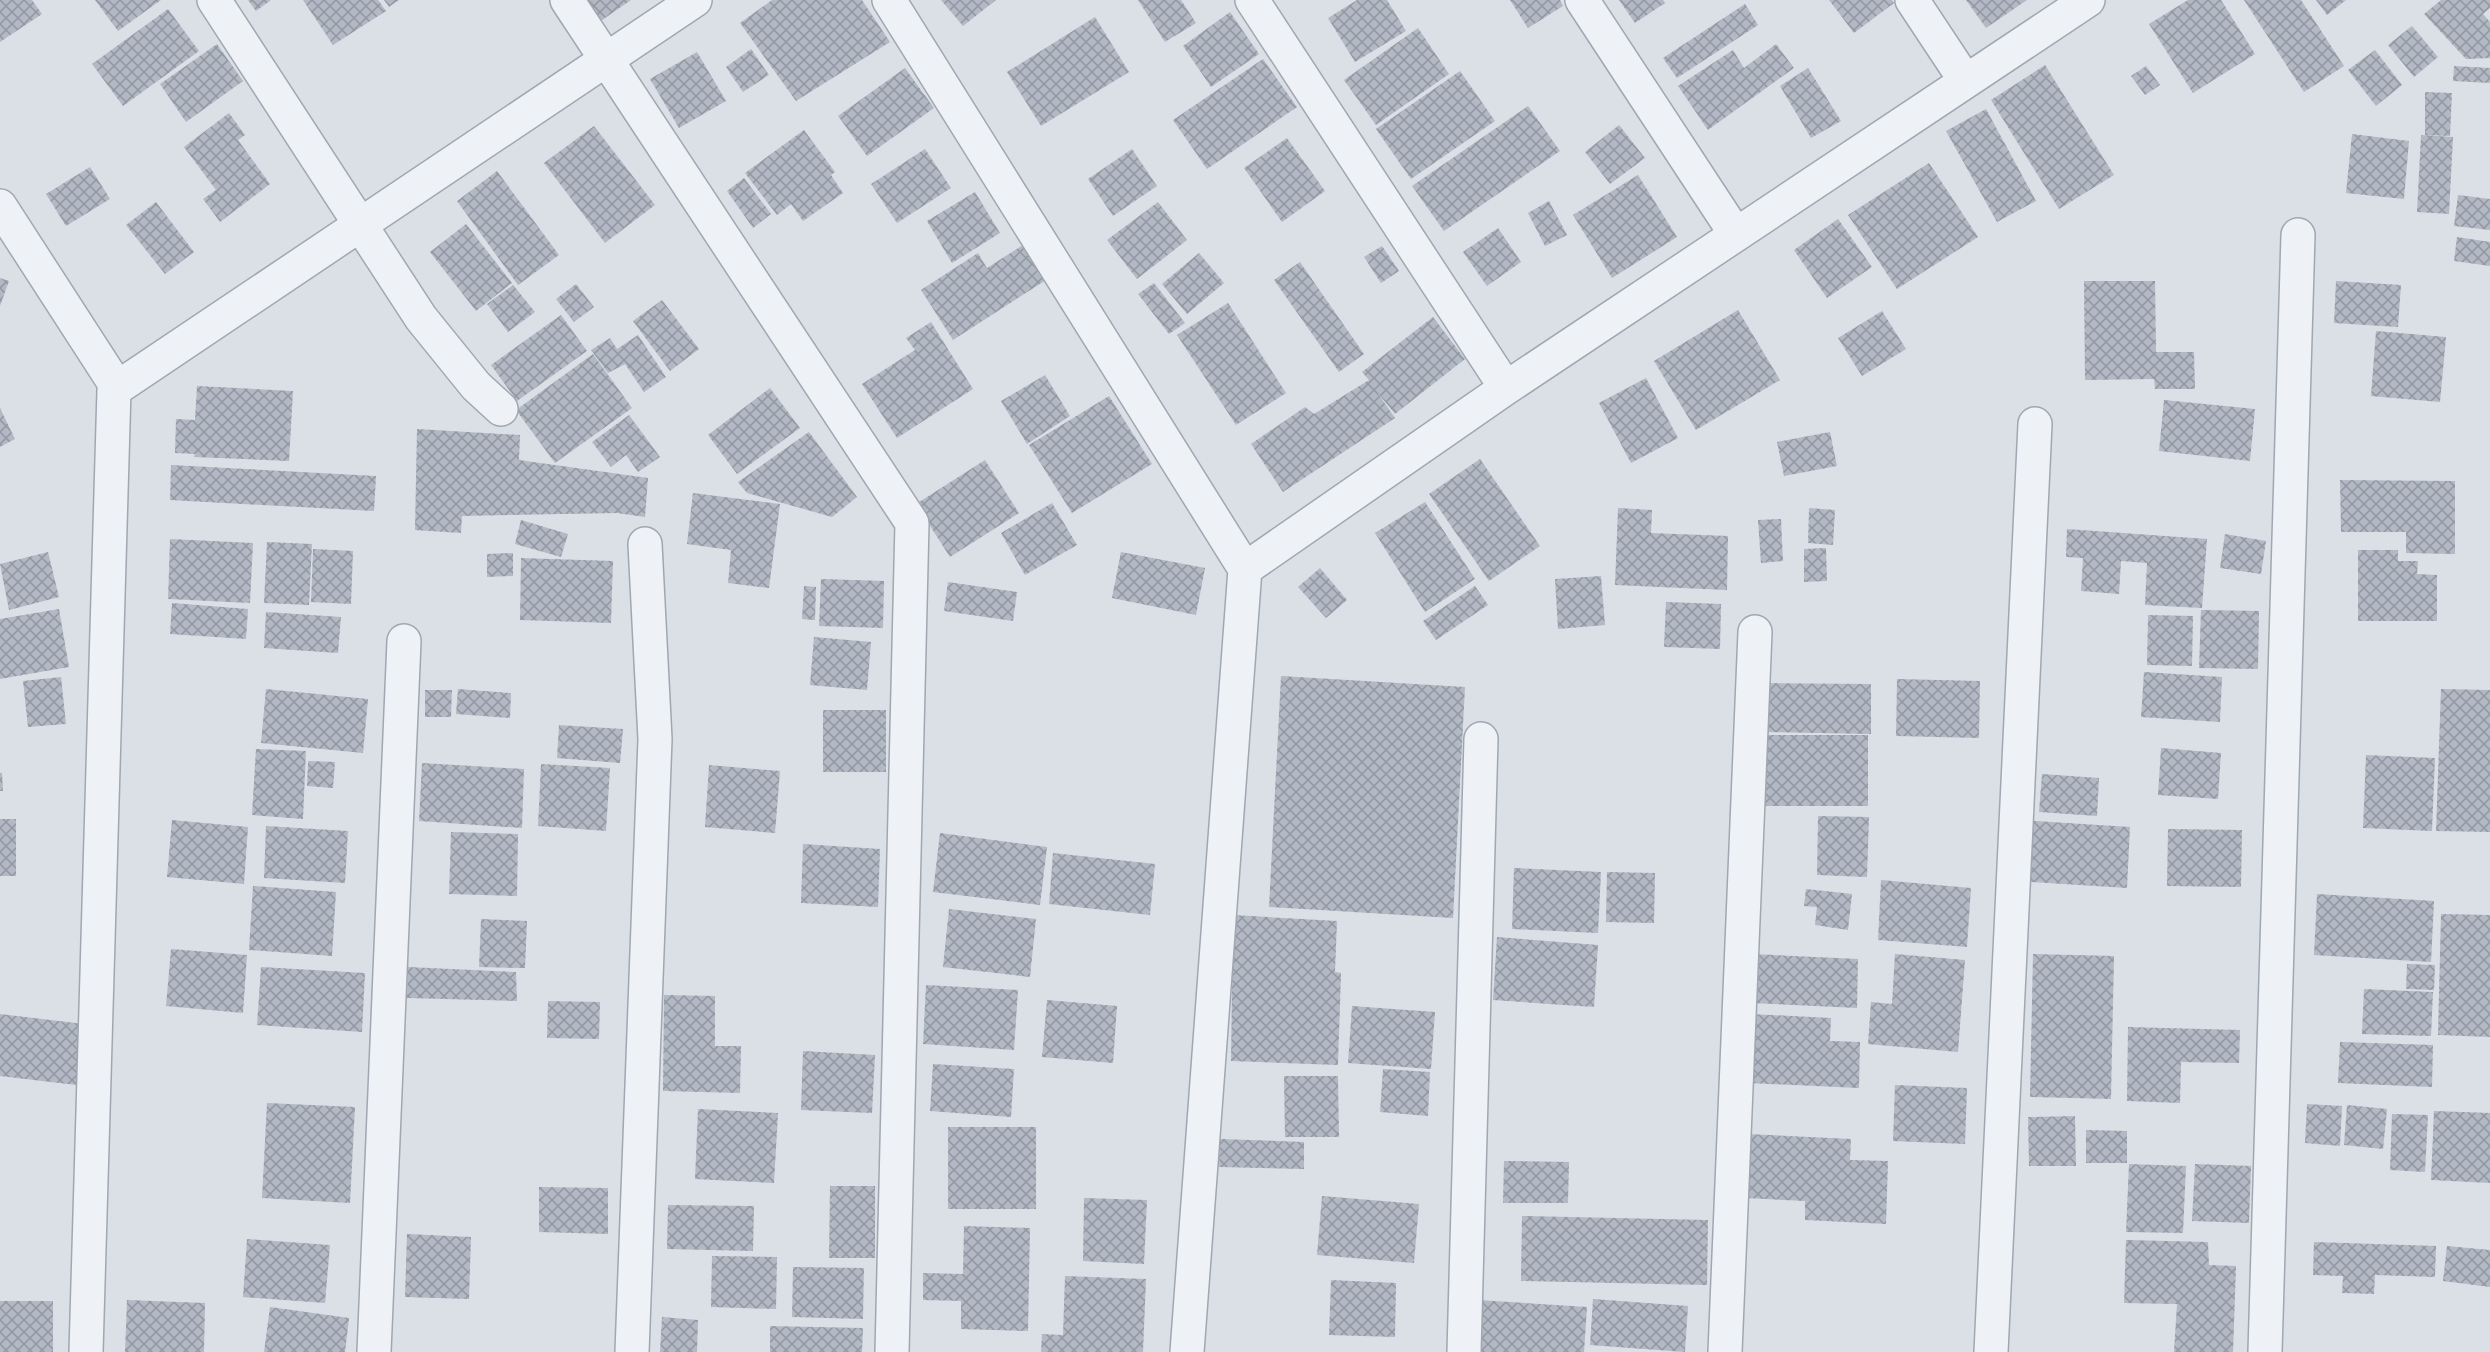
<svg xmlns="http://www.w3.org/2000/svg" width="2490" height="1352" font-family="'Space Grotesk',sans-serif">
	<defs>
		<pattern id="building-cross-hatch" width="8" height="8" patternUnits="userSpaceOnUse" patternTransform="scale(1.5)"><rect width="8" height="8" fill="#b2b9c4"/><path d="M0 0l8 8M0 8l8-8" fill="none" stroke="#9197a1"/></pattern>
	</defs>
	<rect width="100%" height="100%" fill="#dbe0e7"/>
	<path fill="url(#building-cross-hatch)" d="M 0,0 L 32,0 L 42,14 L 0,42 Z
		M 95,0 L 161,0 L 118,31 Z
		M 248,0 L 271,0 L 256,11 Z
		M 303,0 L 378,0 L 386,11 L 333,45 Z
		M 384,0 L 399,0 L 389,7 Z
		M 577,0 L 631,0 L 595,25 Z
		M 772,0 L 862,0 L 890,42 L 796,101 L 740,23 Z
		M 941,0 L 996,0 L 963,26 Z
		M 1138,0 L 1181,0 L 1196,23 L 1165,42 Z
		M 1357,0 L 1387,0 L 1406,31 L 1355,62 L 1328,18 Z
		M 1510,0 L 1560,0 L 1563,6 L 1528,28 Z
		M 1619,0 L 1663,0 L 1665,3 L 1635,23 Z
		M 1829,0 L 1892,0 L 1894,3 L 1854,33 Z
		M 1966,0 L 2027,0 L 1986,28 Z
		M 2188,0 L 2221,0 L 2255,54 L 2193,93 L 2149,24 Z
		M 2244,0 L 2301,0 L 2344,66 L 2304,92 Z
		M 2316,0 L 2346,0 L 2327,15 Z
		M 2441,0 L 2490,0 L 2490,8 L 2483,14 L 2490,22 L 2490,58 L 2466,59 L 2424,14 Z
		M 1745,4 L 1758,25 L 1677,78 L 1663,58 Z
		M 168,9 L 199,51 L 123,106 L 92,64 Z
		M 1230,12 L 1259,54 L 1211,87 L 1183,46 Z
		M 1095,17 L 1129,72 L 1041,126 L 1007,72 Z
		M 2412,26 L 2438,57 L 2414,77 L 2388,45 Z
		M 1418,28 L 1449,74 L 1376,125 L 1344,80 Z
		M 217,44 L 243,81 L 186,122 L 160,84 Z
		M 1776,44 L 1794,68 L 1708,130 L 1678,86 L 1733,50 L 1744,68 Z
		M 751,49 L 769,75 L 743,92 L 726,67 Z
		M 2375,50 L 2402,85 L 2376,106 L 2348,70 Z
		M 697,52 L 726,101 L 679,128 L 650,79 Z
		M 1263,59 L 1297,107 L 1207,169 L 1173,120 Z
		M 2045,65 L 2114,175 L 2059,209 L 1991,100 Z
		M 2146,66 L 2160,85 L 2145,95 L 2131,76 Z
		M 2454,66 L 2490,68 L 2490,83 L 2453,81 Z
		M 905,68 L 934,108 L 867,156 L 838,116 Z
		M 1808,68 L 1841,121 L 1811,138 L 1780,86 Z
		M 1460,71 L 1495,121 L 1411,179 L 1376,129 Z
		M 2425,92 L 2452,93 L 2450,136 L 2425,135 Z
		M 1528,106 L 1560,151 L 1444,231 L 1412,186 Z
		M 1986,109 L 2036,201 L 1997,222 L 1946,131 Z
		M 229,113 L 245,135 L 238,140 L 270,184 L 220,222 L 203,199 L 216,190 L 184,147 Z
		M 1619,125 L 1645,158 L 1610,184 L 1585,152 Z
		M 594,126 L 655,205 L 605,243 L 544,163 Z
		M 804,130 L 835,172 L 831,175 L 843,193 L 803,221 L 791,204 L 777,215 L 745,173 Z
		M 2352,134 L 2409,141 L 2404,199 L 2346,193 Z
		M 2421,135 L 2453,137 L 2449,214 L 2417,212 Z
		M 1287,138 L 1325,191 L 1282,222 L 1244,168 Z
		M 925,149 L 951,188 L 897,223 L 871,184 Z
		M 1132,149 L 1157,186 L 1113,216 L 1088,179 Z
		M 1929,163 L 1978,237 L 1897,289 L 1848,215 Z
		M 90,167 L 110,199 L 66,226 L 46,194 Z
		M 497,171 L 559,255 L 518,285 L 457,201 Z
		M 1638,175 L 1677,237 L 1612,278 L 1573,215 Z
		M 744,178 L 771,214 L 753,228 L 727,191 Z
		M 975,192 L 1000,233 L 952,263 L 927,221 Z
		M 2458,195 L 2490,199 L 2490,230 L 2454,226 Z
		M 1549,201 L 1567,235 L 1545,246 L 1528,213 Z
		M 156,202 L 194,252 L 165,274 L 126,225 Z
		M 1158,202 L 1187,240 L 1137,279 L 1107,240 Z
		M 1838,219 L 1872,267 L 1827,298 L 1794,250 Z
		M 466,224 L 512,283 L 476,311 L 430,252 Z
		M 1498,228 L 1521,262 L 1487,286 L 1463,252 Z
		M 2457,237 L 2490,242 L 2490,266 L 2454,261 Z
		M 1023,245 L 1046,280 L 953,340 L 921,290 L 978,253 L 987,268 Z
		M 1382,246 L 1399,271 L 1381,283 L 1364,257 Z
		M 1199,253 L 1224,283 L 1187,314 L 1162,284 Z
		M 1300,262 L 1364,354 L 1339,372 L 1274,280 Z
		M 0,278 L 9,281 L 0,306 Z
		M 2084,281 L 2155,281 L 2156,352 L 2194,352 L 2195,389 L 2155,389 L 2154,379 L 2085,380 Z
		M 2336,281 L 2401,285 L 2398,327 L 2334,323 Z
		M 1154,283 L 1185,323 L 1169,334 L 1138,294 Z
		M 576,284 L 594,307 L 574,322 L 556,299 Z
		M 513,285 L 535,312 L 508,332 L 487,304 Z
		M 662,300 L 699,349 L 670,371 L 633,321 Z
		M 1228,303 L 1286,393 L 1236,425 L 1177,335 Z
		M 1738,310 L 1780,380 L 1696,430 L 1654,361 Z
		M 1882,311 L 1906,349 L 1862,376 L 1838,338 Z
		M 561,315 L 587,351 L 517,401 L 491,365 Z
		M 1433,317 L 1465,359 L 1395,414 L 1377,392 L 1395,418 L 1283,492 L 1251,444 L 1305,407 L 1314,414 L 1369,380 L 1362,372 Z
		M 931,322 L 973,389 L 897,438 L 862,384 L 915,350 L 906,338 Z
		M 2376,331 L 2446,337 L 2440,402 L 2371,396 Z
		M 638,335 L 666,377 L 644,392 L 625,364 L 608,373 L 591,350 L 610,338 L 617,349 Z
		M 593,354 L 632,408 L 555,463 L 516,410 Z
		M 1045,375 L 1070,416 L 1027,444 L 1001,401 Z
		M 1646,378 L 1678,438 L 1631,463 L 1599,403 Z
		M 197,386 L 293,391 L 289,461 L 194,457 L 195,454 L 175,453 L 176,419 L 195,420 Z
		M 770,388 L 800,428 L 737,474 L 708,435 Z
		M 1109,396 L 1152,464 L 1072,513 L 1029,445 Z
		M 2164,400 L 2255,409 L 2250,461 L 2159,451 Z
		M 0,408 L 15,439 L 0,447 Z
		M 629,415 L 660,457 L 638,472 L 626,455 L 611,467 L 592,442 Z
		M 417,429 L 520,435 L 519,460 L 648,478 L 645,517 L 617,513 L 462,516 L 461,533 L 415,530 Z
		M 809,432 L 857,497 L 832,517 L 747,493 L 738,482 Z
		M 1830,432 L 1837,466 L 1784,476 L 1777,442 Z
		M 1480,459 L 1540,546 L 1489,581 L 1429,494 Z
		M 985,460 L 1019,513 L 950,557 L 916,504 Z
		M 171,465 L 376,476 L 374,511 L 170,500 Z
		M 2340,480 L 2455,481 L 2455,554 L 2406,553 L 2406,532 L 2341,532 Z
		M 693,493 L 780,504 L 769,588 L 728,583 L 731,550 L 687,544 Z
		M 1425,502 L 1475,579 L 1425,612 L 1375,533 Z
		M 1052,503 L 1077,545 L 1025,575 L 1001,533 Z
		M 1618,508 L 1652,510 L 1651,533 L 1728,536 L 1727,590 L 1615,585 Z
		M 1809,508 L 1835,510 L 1833,545 L 1808,543 Z
		M 1781,519 L 1783,561 L 1761,563 L 1758,520 Z
		M 521,520 L 568,534 L 561,557 L 515,544 Z
		M 2067,529 L 2207,539 L 2202,608 L 2145,605 L 2147,563 L 2121,561 L 2119,594 L 2081,591 L 2083,558 L 2066,557 Z
		M 2225,534 L 2266,541 L 2261,574 L 2220,568 Z
		M 170,539 L 253,543 L 250,603 L 168,599 Z
		M 267,542 L 312,544 L 309,605 L 264,603 Z
		M 1826,548 L 1827,581 L 1804,582 L 1804,549 Z
		M 313,549 L 353,551 L 351,604 L 311,602 Z
		M 2358,550 L 2398,550 L 2398,561 L 2418,561 L 2417,574 L 2437,575 L 2437,621 L 2358,621 Z
		M 48,552 L 59,597 L 9,610 L 0,564 Z
		M 1121,552 L 1205,568 L 1196,615 L 1112,598 Z
		M 513,553 L 513,576 L 487,577 L 487,554 Z
		M 521,558 L 613,561 L 611,623 L 520,620 Z
		M 1320,568 L 1347,600 L 1326,618 L 1298,587 Z
		M 1601,576 L 1605,625 L 1558,629 L 1555,579 Z
		M 821,579 L 884,581 L 883,628 L 819,626 Z
		M 948,582 L 1017,592 L 1013,621 L 944,611 Z
		M 804,586 L 816,587 L 815,620 L 802,619 Z
		M 1475,586 L 1488,605 L 1436,640 L 1423,621 Z
		M 1666,602 L 1721,604 L 1720,649 L 1664,647 Z
		M 172,603 L 248,609 L 246,639 L 170,634 Z
		M 59,609 L 69,667 L 0,679 L 0,619 Z
		M 2201,610 L 2259,611 L 2258,669 L 2199,668 Z
		M 266,612 L 341,617 L 338,653 L 264,648 Z
		M 2148,615 L 2193,616 L 2192,666 L 2147,665 Z
		M 814,637 L 871,642 L 867,690 L 810,685 Z
		M 2144,672 L 2222,677 L 2220,722 L 2141,717 Z
		M 1281,676 L 1465,687 L 1453,918 L 1269,907 Z
		M 61,677 L 66,724 L 28,727 L 23,681 Z
		M 1897,679 L 1980,681 L 1979,738 L 1896,736 Z
		M 1760,683 L 1871,684 L 1871,734 L 1760,732 Z
		M 266,689 L 368,699 L 363,753 L 261,743 Z
		M 458,689 L 511,693 L 510,718 L 456,714 Z
		M 2441,689 L 2490,690 L 2490,832 L 2436,831 Z
		M 425,690 L 452,690 L 451,717 L 425,717 Z
		M 823,710 L 886,710 L 886,772 L 823,772 Z
		M 559,725 L 623,729 L 620,763 L 557,758 Z
		M 1757,735 L 1868,735 L 1868,806 L 1757,806 Z
		M 2161,748 L 2221,753 L 2218,799 L 2158,795 Z
		M 256,749 L 306,751 L 303,819 L 252,815 Z
		M 2366,755 L 2435,758 L 2432,831 L 2363,828 Z
		M 308,761 L 335,762 L 333,788 L 307,786 Z
		M 422,763 L 524,769 L 522,828 L 419,821 Z
		M 541,764 L 610,768 L 606,831 L 538,826 Z
		M 709,765 L 780,771 L 775,833 L 705,827 Z
		M 0,773 L 2,773 L 3,791 L 0,791 Z
		M 2042,774 L 2099,778 L 2097,816 L 2039,812 Z
		M 1818,816 L 1869,817 L 1867,877 L 1817,875 Z
		M 0,819 L 16,819 L 16,876 L 0,876 Z
		M 172,820 L 248,827 L 244,884 L 167,877 Z
		M 2020,820 L 2130,827 L 2127,888 L 2016,881 Z
		M 266,826 L 348,831 L 345,883 L 264,878 Z
		M 2168,829 L 2242,830 L 2241,887 L 2167,886 Z
		M 451,832 L 518,834 L 517,896 L 449,894 Z
		M 940,833 L 1047,847 L 1040,905 L 933,892 Z
		M 803,844 L 880,849 L 878,907 L 801,903 Z
		M 1053,853 L 1155,864 L 1150,915 L 1049,904 Z
		M 1514,868 L 1601,872 L 1598,933 L 1512,929 Z
		M 1607,872 L 1655,873 L 1654,923 L 1606,922 Z
		M 1881,880 L 1971,888 L 1967,947 L 1878,940 Z
		M 253,886 L 336,892 L 332,956 L 249,950 Z
		M 1806,889 L 1852,894 L 1848,930 L 1815,925 L 1817,907 L 1804,906 Z
		M 2317,894 L 2434,901 L 2431,962 L 2314,955 Z
		M 949,909 L 1036,919 L 1030,977 L 943,967 Z
		M 2441,914 L 2490,915 L 2490,1037 L 2438,1035 Z
		M 1233,915 L 1337,921 L 1335,972 L 1341,973 L 1338,1065 L 1231,1061 Z
		M 481,919 L 527,921 L 525,968 L 479,967 Z
		M 1497,937 L 1598,945 L 1594,1007 L 1493,1000 Z
		M 171,949 L 247,955 L 243,1013 L 166,1006 Z
		M 1753,954 L 1858,959 L 1857,1008 L 1752,1003 Z
		M 1895,954 L 1965,960 L 1958,1052 L 1868,1044 L 1871,1002 L 1892,1004 Z
		M 2033,954 L 2114,956 L 2111,1099 L 2030,1097 Z
		M 2407,964 L 2435,965 L 2434,990 L 2406,989 Z
		M 261,967 L 365,973 L 362,1032 L 257,1025 Z
		M 408,967 L 516,972 L 517,1001 L 407,998 Z
		M 926,985 L 1018,990 L 1014,1050 L 923,1044 Z
		M 2364,989 L 2433,992 L 2431,1036 L 2362,1034 Z
		M 664,995 L 715,996 L 715,1046 L 741,1046 L 740,1093 L 663,1091 Z
		M 1047,1000 L 1117,1006 L 1113,1063 L 1042,1057 Z
		M 548,1001 L 600,1002 L 599,1039 L 547,1038 Z
		M 1352,1006 L 1435,1012 L 1431,1069 L 1348,1063 Z
		M 0,1014 L 84,1024 L 76,1085 L 0,1076 Z
		M 1751,1014 L 1831,1018 L 1830,1041 L 1860,1042 L 1859,1088 L 1749,1083 Z
		M 2128,1027 L 2240,1030 L 2239,1063 L 2181,1062 L 2180,1103 L 2127,1101 Z
		M 2340,1042 L 2433,1045 L 2432,1087 L 2338,1083 Z
		M 803,1051 L 875,1055 L 872,1113 L 801,1110 Z
		M 933,1064 L 1014,1069 L 1011,1117 L 930,1111 Z
		M 1383,1069 L 1430,1072 L 1428,1116 L 1380,1112 Z
		M 1284,1076 L 1338,1076 L 1339,1137 L 1285,1137 Z
		M 1895,1085 L 1967,1088 L 1965,1144 L 1893,1141 Z
		M 267,1103 L 355,1107 L 350,1203 L 262,1198 Z
		M 2307,1104 L 2342,1106 L 2340,1146 L 2305,1143 Z
		M 2347,1105 L 2387,1109 L 2383,1149 L 2344,1145 Z
		M 698,1109 L 778,1113 L 774,1183 L 695,1179 Z
		M 2434,1111 L 2490,1113 L 2490,1183 L 2431,1180 Z
		M 2392,1114 L 2428,1115 L 2425,1172 L 2390,1170 Z
		M 2075,1116 L 2076,1166 L 2029,1166 L 2028,1117 Z
		M 948,1127 L 1036,1127 L 1036,1209 L 948,1209 Z
		M 2086,1130 L 2127,1131 L 2127,1163 L 2086,1163 Z
		M 1748,1134 L 1851,1139 L 1850,1160 L 1888,1161 L 1886,1224 L 1805,1220 L 1805,1201 L 1746,1198 Z
		M 1220,1139 L 1304,1142 L 1304,1169 L 1219,1167 Z
		M 1504,1161 L 1569,1162 L 1568,1203 L 1503,1203 Z
		M 2129,1164 L 2186,1166 L 2183,1233 L 2126,1232 Z
		M 2195,1164 L 2251,1166 L 2249,1223 L 2192,1221 Z
		M 830,1186 L 875,1186 L 875,1258 L 829,1258 Z
		M 539,1187 L 608,1188 L 608,1234 L 539,1232 Z
		M 1322,1196 L 1419,1204 L 1414,1263 L 1317,1255 Z
		M 1084,1198 L 1147,1200 L 1144,1264 L 1083,1261 Z
		M 668,1205 L 754,1206 L 753,1251 L 667,1249 Z
		M 1522,1216 L 1708,1220 L 1707,1285 L 1521,1281 Z
		M 964,1226 L 1030,1228 L 1028,1331 L 961,1329 L 961,1301 L 923,1300 L 923,1273 L 963,1274 Z
		M 407,1234 L 471,1237 L 469,1299 L 405,1297 Z
		M 247,1239 L 330,1245 L 325,1303 L 243,1297 Z
		M 2126,1240 L 2208,1242 L 2209,1265 L 2236,1266 L 2233,1352 L 2174,1352 L 2177,1304 L 2124,1303 Z
		M 2314,1242 L 2436,1246 L 2435,1277 L 2375,1275 L 2374,1294 L 2342,1293 L 2343,1276 L 2313,1275 Z
		M 2447,1246 L 2490,1250 L 2490,1287 L 2443,1281 Z
		M 712,1256 L 777,1257 L 776,1309 L 711,1307 Z
		M 793,1267 L 864,1268 L 863,1319 L 792,1317 Z
		M 1065,1276 L 1146,1279 L 1143,1352 L 1041,1352 L 1042,1334 L 1063,1335 Z
		M 1331,1280 L 1396,1283 L 1395,1337 L 1329,1335 Z
		M 1593,1299 L 1688,1306 L 1685,1352 L 1590,1345 Z
		M 127,1300 L 205,1303 L 204,1352 L 125,1352 Z
		M 1478,1300 L 1587,1307 L 1584,1352 L 1476,1352 Z
		M 0,1301 L 53,1301 L 53,1352 L 0,1352 Z
		M 270,1307 L 349,1318 L 345,1352 L 264,1352 Z
		M 662,1317 L 698,1320 L 697,1352 L 660,1352 Z
		M 770,1326 L 863,1328 L 862,1352 L 770,1352 Z"/>
	<g fill="none" stroke-linecap="round" stroke-linejoin="round">
		<g stroke="#a0a7b1" stroke-width="36">
			<path id="street" d="M 214,0 L 421,318 L 476,386 L 501,409
				M 567,0 L 912,523 L 892,1352
				M 889,0 L 1245,569 L 1187,1352
				M 1252,0 L 1506,388
				M 1582,0 L 1735,233
				M 1912,0 L 1965,80
				M 0,206 L 117,387
				M 1245,569 L 1506,388 L 2088,0
				M 86,1352 L 114,390 L 695,0
				M 374,1352 L 404,641
				M 632,1352 L 655,739 L 645,544
				M 1464,1352 L 1481,739
				M 1725,1352 L 1755,632
				M 1991,1352 L 2035,424
				M 2265,1352 L 2298,235"/>
		</g>
		<use href="#street" stroke="#eef1f5" stroke-width="33"/>
	</g>
</svg>
